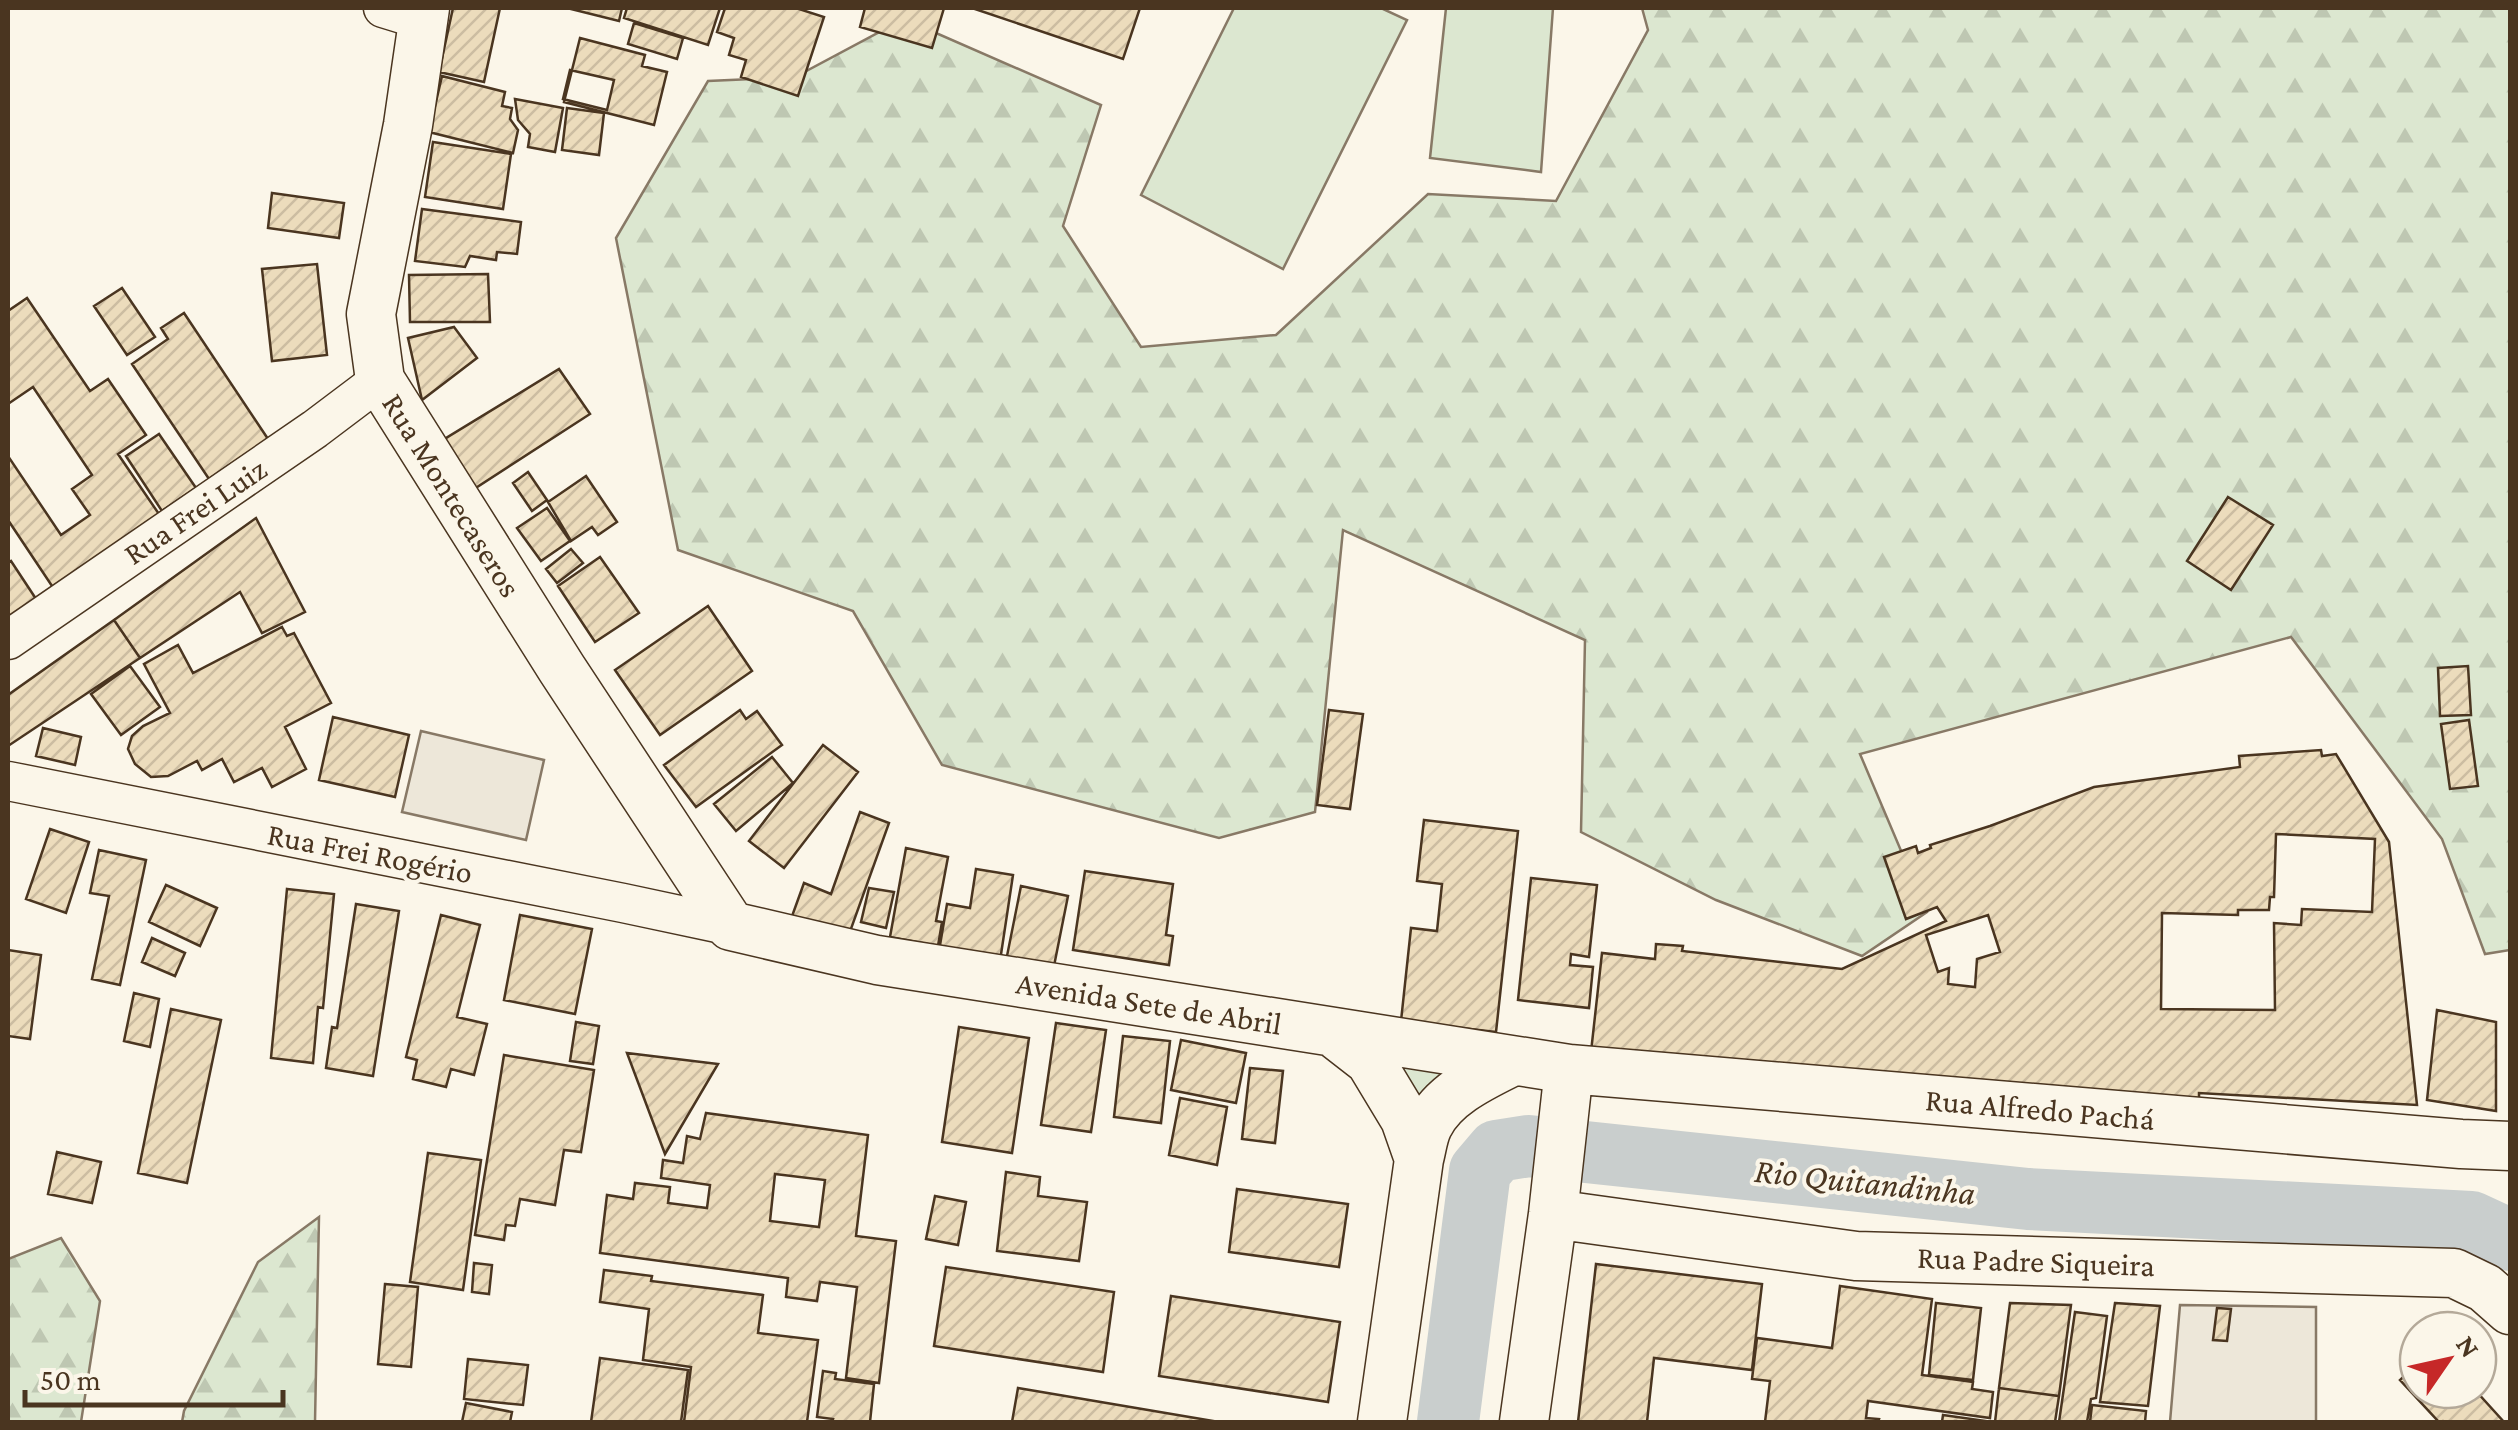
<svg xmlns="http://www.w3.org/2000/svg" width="2518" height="1430" font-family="'Crimson Pro',serif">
	<defs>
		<pattern id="forest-firs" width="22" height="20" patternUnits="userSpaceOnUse" patternTransform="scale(2.5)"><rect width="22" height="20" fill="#dce7d0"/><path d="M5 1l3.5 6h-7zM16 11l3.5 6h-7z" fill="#bec7b2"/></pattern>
		<pattern id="building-hatch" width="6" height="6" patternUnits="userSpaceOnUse" patternTransform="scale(2.5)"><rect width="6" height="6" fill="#ecdcbc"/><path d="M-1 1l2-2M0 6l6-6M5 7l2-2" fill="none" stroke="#ccbda1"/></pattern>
	</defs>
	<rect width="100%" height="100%" fill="#fbf6e9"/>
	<path fill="#dce7d0" stroke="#887966" stroke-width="2.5" d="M 1234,8 L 1381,8 L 1407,20 L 1283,269 L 1141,195 Z
		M 1446,8 L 1553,8 L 1541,172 L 1430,158 Z
		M 1383,1053 L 1453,1065 L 1416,1106 Z"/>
	<path fill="url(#forest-firs)" stroke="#887966" stroke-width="2.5" d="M 1642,8 L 2510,8 L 2510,950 L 2485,954 L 2442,839 L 2291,637 L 1860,754 L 1927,912 L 1862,956 L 1716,900 L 1581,832 L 1585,640 L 1343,530 L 1315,812 L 1219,838 L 942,765 L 853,611 L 678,550 L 616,238 L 708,81 L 795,77 L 904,19 L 1101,105 L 1063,226 L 1141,347 L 1276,335 L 1428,194 L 1556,201 L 1648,30 Z
		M 319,1217 L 315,1422 L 182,1422 L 184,1411 L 258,1262 Z
		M 61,1238 L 100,1301 L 81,1422 L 8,1422 L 8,1259 Z"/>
	<path fill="#ede7d9" stroke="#887966" stroke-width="2.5" d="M 421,731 L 544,760 L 526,840 L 402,812 Z
		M 2180,1305 L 2316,1307 L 2316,1422 L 2170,1422 Z"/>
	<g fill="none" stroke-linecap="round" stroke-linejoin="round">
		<path stroke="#c9cecd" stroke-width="62" d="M 1448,1422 L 1480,1171 L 1497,1151 L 1529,1146 L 2028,1199 L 2471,1222 L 2510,1240"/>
	</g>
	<path fill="url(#building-hatch)" stroke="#4a3520" stroke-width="2.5" fill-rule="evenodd" d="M 453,8 L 500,8 L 484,82 L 439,72 Z
		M 567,8 L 622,8 L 619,21 Z
		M 627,8 L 720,8 L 708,45 L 624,18 Z
		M 725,8 L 796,8 L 824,17 L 798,96 L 741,77 L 746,60 L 729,55 L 734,38 L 717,32 Z
		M 865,8 L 944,8 L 932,48 L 860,27 Z
		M 972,8 L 1140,8 L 1123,59 Z
		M 634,23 L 683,38 L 677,59 L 628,44 Z
		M 580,38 L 645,55 L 642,66 L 667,72 L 654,125 L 564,102 Z
		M 570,70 L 614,80 L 607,110 L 563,99 Z
		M 442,76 L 505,92 L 502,106 L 512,108 L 510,119 L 518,130 L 513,153 L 429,132 Z
		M 515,99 L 563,108 L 555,152 L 528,147 L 530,134 L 518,120 Z
		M 567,108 L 604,113 L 599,155 L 562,150 Z
		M 433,142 L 511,154 L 503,209 L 425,197 Z
		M 272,193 L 344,203 L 339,238 L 268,228 Z
		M 422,209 L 521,222 L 517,254 L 497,252 L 496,260 L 470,256 L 465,267 L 415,261 Z
		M 317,264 L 327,355 L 272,361 L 262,269 Z
		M 488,274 L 490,322 L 410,322 L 409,275 Z
		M 122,288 L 155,337 L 127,355 L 94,306 Z
		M 27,298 L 90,391 L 108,379 L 146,435 L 118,454 L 163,520 L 56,592 L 8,520 L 8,456 L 61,535 L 90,515 L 72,489 L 92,475 L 33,387 L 8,404 L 8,311 Z
		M 184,313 L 268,439 L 209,479 L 132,364 L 168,339 L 161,328 Z
		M 454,327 L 477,358 L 422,400 L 408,338 Z
		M 559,369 L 590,414 L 471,491 L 438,443 Z
		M 159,434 L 196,488 L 162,511 L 126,456 Z
		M 528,472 L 547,500 L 532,511 L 513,483 Z
		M 586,476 L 617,522 L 598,535 L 592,527 L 571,541 L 548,502 Z
		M 2228,497 L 2273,525 L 2231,590 L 2187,561 Z
		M 547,508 L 570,541 L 541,561 L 517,528 Z
		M 256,518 L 305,612 L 262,633 L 240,592 L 140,658 L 114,620 Z
		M 571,549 L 583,563 L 557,583 L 546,569 Z
		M 600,557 L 639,613 L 595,642 L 558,586 Z
		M 11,561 L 40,605 L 8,626 L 8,563 Z
		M 708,606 L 752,671 L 660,735 L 615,670 Z
		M 114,620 L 140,658 L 8,746 L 8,695 Z
		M 282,627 L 287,636 L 294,633 L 331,703 L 285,727 L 306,769 L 272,787 L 262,768 L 234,782 L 222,759 L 202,770 L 197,761 L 168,776 L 151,777 L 135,764 L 128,749 L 132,736 L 143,726 L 170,713 L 144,664 L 178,645 L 193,673 Z
		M 130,666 L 160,707 L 121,735 L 91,694 Z
		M 2468,666 L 2471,715 L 2440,716 L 2438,668 Z
		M 740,710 L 746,719 L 757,711 L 782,745 L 696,807 L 664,765 Z
		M 1329,710 L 1363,714 L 1350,809 L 1317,805 Z
		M 333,717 L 409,735 L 395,797 L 319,780 Z
		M 2469,720 L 2478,786 L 2450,789 L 2441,724 Z
		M 43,728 L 81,737 L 75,765 L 36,756 Z
		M 823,745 L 858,772 L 784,868 L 749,841 Z
		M 2321,750 L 2322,756 L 2336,754 L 2389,842 L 2417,1105 L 2199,1093 L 2199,1099 L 1591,1052 L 1602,953 L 1655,959 L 1656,944 L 1683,946 L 1682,951 L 1842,969 L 1946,921 L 1937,907 L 1906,919 L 1884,857 L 1916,846 L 1918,853 L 1931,848 L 1930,845 L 1990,826 L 2094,787 L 2240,767 L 2239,756 ZM 2276,834 L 2375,839 L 2372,912 L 2302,909 L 2301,925 L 2274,923 L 2275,1010 L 2161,1009 L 2162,913 L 2238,915 L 2238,910 L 2269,910 L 2270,897 L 2274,897 ZM 1988,915 L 2000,952 L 1977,959 L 1975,987 L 1948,984 L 1949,968 L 1938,972 L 1926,935 Z
		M 772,757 L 793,783 L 736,831 L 714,804 Z
		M 860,812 L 889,823 L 847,940 L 791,919 L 804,883 L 831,894 Z
		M 1424,820 L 1518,831 L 1496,1032 L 1401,1021 L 1411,928 L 1437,931 L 1442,884 L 1417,881 Z
		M 50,829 L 89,842 L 66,913 L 26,899 Z
		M 906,848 L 948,857 L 936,921 L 942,922 L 938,946 L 890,937 Z
		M 99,850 L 146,860 L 120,985 L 92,979 L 109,896 L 90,893 Z
		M 976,869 L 1013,875 L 1000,961 L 939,951 L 947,904 L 970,908 Z
		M 1085,871 L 1173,884 L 1166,935 L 1173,936 L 1169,965 L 1073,950 Z
		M 1531,878 L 1597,885 L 1589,957 L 1571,954 L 1570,965 L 1593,967 L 1589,1008 L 1518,1000 Z
		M 166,885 L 217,908 L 200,946 L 149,922 Z
		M 1021,886 L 1068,896 L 1053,971 L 1006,961 Z
		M 869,888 L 894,892 L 886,928 L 861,922 Z
		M 287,889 L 334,894 L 323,1008 L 318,1007 L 313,1063 L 271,1058 Z
		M 356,904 L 399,911 L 373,1076 L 326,1068 L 332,1027 L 337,1028 Z
		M 441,915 L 480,925 L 457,1017 L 487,1024 L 474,1075 L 451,1069 L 446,1087 L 413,1079 L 417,1060 L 406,1057 Z
		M 520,915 L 592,929 L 575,1014 L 504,1000 Z
		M 152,938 L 185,953 L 175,976 L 142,962 Z
		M 8,950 L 41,955 L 30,1039 L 8,1036 Z
		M 134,993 L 159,999 L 150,1047 L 124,1041 Z
		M 171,1009 L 221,1020 L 187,1183 L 138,1173 Z
		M 2437,1010 L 2496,1022 L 2496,1111 L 2427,1100 Z
		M 576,1022 L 599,1026 L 593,1064 L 570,1061 Z
		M 1056,1023 L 1106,1030 L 1091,1132 L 1041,1125 Z
		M 959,1027 L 1029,1038 L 1012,1153 L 942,1142 Z
		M 1123,1036 L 1170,1041 L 1161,1123 L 1114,1117 Z
		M 1181,1040 L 1246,1053 L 1236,1103 L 1171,1090 Z
		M 627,1053 L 718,1064 L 665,1154 Z
		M 504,1055 L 594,1070 L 581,1152 L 564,1150 L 555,1205 L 520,1199 L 515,1226 L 506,1225 L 504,1240 L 475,1235 Z
		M 1250,1068 L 1283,1071 L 1275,1143 L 1242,1139 Z
		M 1180,1098 L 1227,1107 L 1217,1165 L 1169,1155 Z
		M 706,1113 L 868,1135 L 856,1236 L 896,1241 L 879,1383 L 846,1378 L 857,1287 L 820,1282 L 817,1301 L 786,1297 L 788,1278 L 600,1253 L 607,1195 L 633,1199 L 635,1183 L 670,1187 L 668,1203 L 707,1208 L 710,1185 L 661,1178 L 663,1160 L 683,1163 L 687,1136 L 700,1139 ZM 775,1174 L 825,1180 L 819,1227 L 770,1221 Z
		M 57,1152 L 101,1162 L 92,1203 L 48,1194 Z
		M 428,1153 L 481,1160 L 463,1290 L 410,1282 Z
		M 1006,1172 L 1040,1177 L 1038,1196 L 1087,1202 L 1079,1261 L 997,1251 Z
		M 1237,1189 L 1348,1204 L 1339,1267 L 1229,1252 Z
		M 935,1196 L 966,1202 L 958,1245 L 926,1239 Z
		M 474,1263 L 492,1265 L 489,1294 L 472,1292 Z
		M 1596,1264 L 1762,1284 L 1752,1370 L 1654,1358 L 1647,1422 L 1578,1422 Z
		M 946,1267 L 1114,1292 L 1103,1372 L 934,1346 Z
		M 604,1270 L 652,1276 L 651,1281 L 763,1295 L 758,1333 L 818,1340 L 807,1422 L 684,1422 L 691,1367 L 643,1360 L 649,1309 L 600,1302 Z
		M 385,1284 L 418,1287 L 411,1367 L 378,1364 Z
		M 1840,1286 L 1932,1299 L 1922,1375 L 1973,1382 L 1972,1389 L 1993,1392 L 1990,1418 L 1868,1401 L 1866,1418 L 1879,1419 L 1878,1422 L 1765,1422 L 1770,1381 L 1752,1379 L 1757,1338 L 1832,1348 Z
		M 1171,1296 L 1340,1322 L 1328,1402 L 1159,1376 Z
		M 1936,1303 L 1981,1308 L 1973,1380 L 1929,1375 Z
		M 2010,1303 L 2071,1305 L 2059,1396 L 1999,1388 Z
		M 2115,1303 L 2160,1306 L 2148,1406 L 2100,1402 Z
		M 2217,1308 L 2231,1309 L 2227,1341 L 2213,1340 Z
		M 2075,1312 L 2107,1316 L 2096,1398 L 2091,1399 L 2087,1422 L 2059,1422 Z
		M 600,1358 L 688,1370 L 681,1422 L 591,1422 Z
		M 468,1359 L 528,1365 L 523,1405 L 464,1399 Z
		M 2478,1359 L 2492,1374 L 2478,1387 Z
		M 2418,1363 L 2418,1390 L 2475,1390 L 2504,1422 L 2445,1422 L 2443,1421 L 2439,1422 L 2400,1380 Z
		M 823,1371 L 836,1373 L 835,1379 L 874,1384 L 870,1422 L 832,1422 L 833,1419 L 817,1417 Z
		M 1018,1388 L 1219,1422 L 1012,1422 Z
		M 1999,1388 L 2059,1396 L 2055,1422 L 1995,1422 Z
		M 466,1403 L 512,1412 L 510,1422 L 462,1422 Z
		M 2092,1405 L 2146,1411 L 2145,1422 L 2090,1422 Z
		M 1943,1415 L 1986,1421 L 1986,1422 L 1942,1422 Z"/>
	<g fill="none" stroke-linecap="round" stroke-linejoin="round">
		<g stroke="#4a3520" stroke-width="41">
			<path id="minor" d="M 383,8 L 422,20
				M 8,640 L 315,429 L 380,380
				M 8,781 L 623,903 L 731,926"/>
		</g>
		<g stroke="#4a3520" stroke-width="51">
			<path id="major" d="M 425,8 L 408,125 L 371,314 L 380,380 L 562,669 L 731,926 L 877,960 L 1569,1069 L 2461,1144 L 2510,1146
				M 1334,1033 L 1370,1061 L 1405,1119 L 1419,1159
				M 1553,1214 L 1856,1256 L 2454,1273 L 2485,1288 L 2510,1310
				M 1382,1422 L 1419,1159 C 1422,1148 1423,1136 1428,1126 C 1443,1094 1483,1076 1513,1061
				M 1524,1422 L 1553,1214 L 1569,1069"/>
		</g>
		<use href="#minor" stroke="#fbf6e9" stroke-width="38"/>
		<use href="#major" stroke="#fbf6e9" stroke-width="48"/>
	</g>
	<g text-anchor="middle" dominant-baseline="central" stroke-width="8" stroke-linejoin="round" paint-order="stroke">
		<g font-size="32" fill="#4a3520" stroke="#fbf6e9">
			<text transform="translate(452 495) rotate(58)">Rua Montecaseros</text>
			<text transform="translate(195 511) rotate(-34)">Rua Frei Luiz</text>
			<text transform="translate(370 853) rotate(11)">Rua Frei Rogério</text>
			<text transform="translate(1149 1003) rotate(9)">Avenida Sete de Abril</text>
			<text transform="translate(2040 1109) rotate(5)">Rua Alfredo Pachá</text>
			<text transform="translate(2036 1261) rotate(2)">Rua Padre Siqueira</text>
		</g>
		<g font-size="35" font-style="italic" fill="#4a3520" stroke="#fbf6e9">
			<text transform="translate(1865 1182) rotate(6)">Rio Quitandinha</text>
		</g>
	</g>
	<rect width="2518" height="1430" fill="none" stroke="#4a3520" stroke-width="20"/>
	<g transform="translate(2448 1360) rotate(56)"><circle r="48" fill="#fbf6e9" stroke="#b4a999" stroke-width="2.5"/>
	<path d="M0-8L18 38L0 25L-18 38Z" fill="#c62828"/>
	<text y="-15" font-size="28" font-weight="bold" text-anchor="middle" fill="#4a3520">N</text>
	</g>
	<path d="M25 1390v15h258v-15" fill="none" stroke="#4a3520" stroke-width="5"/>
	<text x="40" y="1390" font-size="30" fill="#4a3520" stroke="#fbf6e9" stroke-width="8" paint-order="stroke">50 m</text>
</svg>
